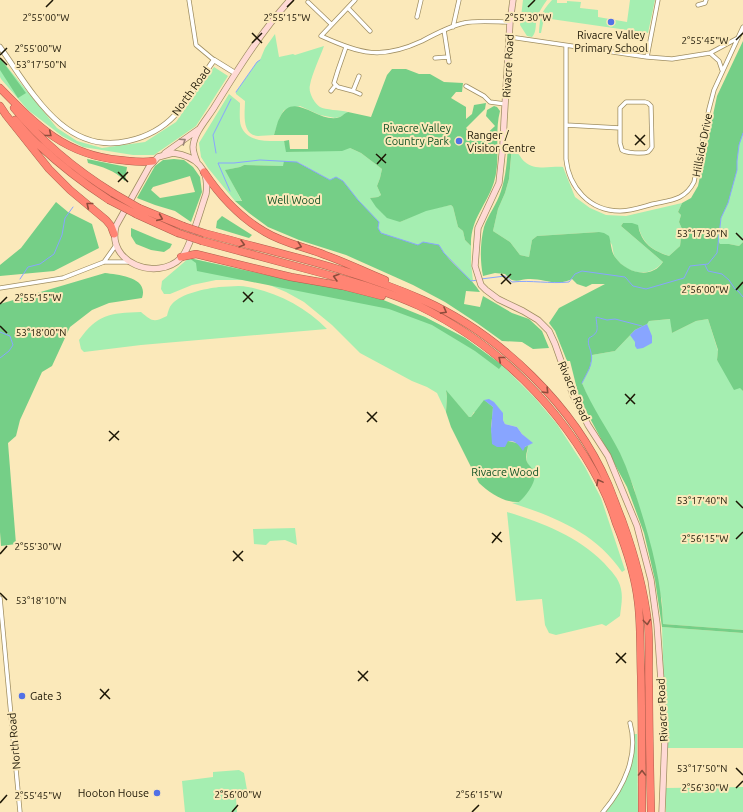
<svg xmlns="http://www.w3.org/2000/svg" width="743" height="812" font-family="Ubuntu,sans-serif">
	<rect width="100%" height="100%" fill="#fbe9ba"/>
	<path fill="#a5eeb1" d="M 523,0 L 547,0 C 543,6 539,11 537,18 C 535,24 537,32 532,37 L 527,36 L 520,25 Z
		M 552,0 L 557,0 L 557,3 L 567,3 L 567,1 L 581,2 L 580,8 L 598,10 L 598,17 L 627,22 L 630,0 L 655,0 L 648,33 L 544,18 L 541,33 L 539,33 C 540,17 541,12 552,0 Z
		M 275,34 L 279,57 L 293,54 L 295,55 L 324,46 C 320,57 312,74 310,85 C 308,92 314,103 320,107 C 325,110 340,110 348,112 L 340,117 L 335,118 L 320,115 L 300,106 L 284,110 L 280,117 L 274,135 C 269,135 263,136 258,136 C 241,135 245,113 245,101 L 236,94 L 236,92 L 257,62 L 260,60 L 265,48 Z
		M 0,58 L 57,128 L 77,141 L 102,148 L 145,142 L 176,122 L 214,67 L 228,76 L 196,126 L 154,155 L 133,155 L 83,147 L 62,136 L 28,110 L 1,79 L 0,77 Z
		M 229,94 L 240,103 C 240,110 239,120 241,126 C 247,143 270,141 284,141 L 287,152 L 350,148 L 361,153 L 382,169 L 380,178 L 377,186 L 381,195 L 378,197 L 370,198 L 400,222 L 426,210 L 451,205 L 453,207 L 458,227 L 463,231 L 465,240 L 471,246 L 471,263 L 473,281 L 471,281 L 444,253 L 439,245 L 418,245 L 381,233 L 343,181 L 330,180 L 298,162 L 283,166 L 244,165 L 240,167 L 226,170 L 242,202 L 235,201 L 208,168 L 201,157 L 199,143 Z
		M 743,133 L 743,242 L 739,246 L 729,244 L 720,244 L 718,240 L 721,218 L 728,203 L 737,170 L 737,161 L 739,145 Z
		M 512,148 C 519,152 520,158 525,162 C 535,171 551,166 563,167 L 575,197 L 590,208 L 606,215 L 626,216 L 682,203 L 678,212 L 681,215 L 679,222 L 682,229 L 680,246 L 669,256 C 654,251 644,245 639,229 L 623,223 L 621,226 L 663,262 C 649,279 627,274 615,257 C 613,254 613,249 612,245 C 610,240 603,236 599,232 L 537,236 L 532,240 L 529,257 L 520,255 L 510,242 L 493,231 L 498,209 L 505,193 L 509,179 Z
		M 189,258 L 266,275 L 331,286 L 425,317 L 465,338 L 502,365 L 535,398 L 557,424 L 585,467 L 601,498 L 625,570 L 622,572 C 596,533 555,517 512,503 L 519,502 L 532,484 L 533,470 C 522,460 528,456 528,445 L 532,443 L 522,434 L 517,427 L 505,424 L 503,420 L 474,412 L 471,417 L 469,417 L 446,391 L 447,397 L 446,412 L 437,393 L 427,387 L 412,381 L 360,353 L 332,325 L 304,302 L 286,292 L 267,284 L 244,280 L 216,280 L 192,285 L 170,294 L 164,294 L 161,289 L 162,281 Z
		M 219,287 C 229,287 239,285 248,287 C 278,293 305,307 327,329 L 141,345 L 84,352 L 81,349 L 79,340 C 98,314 109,313 141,312 C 152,321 153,323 167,316 C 168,312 169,307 172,304 C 182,293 205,289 219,287 Z
		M 671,319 L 672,333 L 696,321 L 708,319 L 718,351 L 717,360 L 743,391 L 743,630 L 663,624 L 662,601 L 634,488 L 620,454 L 589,401 L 582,383 L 590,368 L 592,355 L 615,351 L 635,330 L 649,321 Z
		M 507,512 C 543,523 577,536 604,563 C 611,571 619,578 621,589 C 623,598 621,607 620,616 L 606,626 L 602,624 L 556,635 L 549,633 L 545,625 L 542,599 L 516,601 Z
		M 295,528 L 297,545 L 285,540 L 270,541 L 266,545 L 254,544 L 253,529 Z
		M 662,627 L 743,633 L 743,748 L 666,748 Z
		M 633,734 L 637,734 L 638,812 L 603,812 L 612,801 L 630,765 Z
		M 239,770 L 244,773 L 247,790 L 241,797 L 236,798 L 237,812 L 185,812 L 182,781 L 213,777 L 213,772 Z
		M 743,787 L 743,812 L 666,812 L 665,788 Z"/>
	<path fill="#75cf87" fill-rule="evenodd" d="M 743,41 L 743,133 L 739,145 L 737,161 L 737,170 L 728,203 L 721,218 L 718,240 L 720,244 L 729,244 L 739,246 L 743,242 L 743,391 L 740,388 L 734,390 L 717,360 L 718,350 L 708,319 L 696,321 L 672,333 L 670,319 L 649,321 L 647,324 L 635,330 L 615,351 L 592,355 L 590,368 L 582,383 C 592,408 608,429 620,453 C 628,470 634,489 640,508 C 652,546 662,584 663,624 L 743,630 L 743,633 L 662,627 L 655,580 L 644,533 L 627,487 L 586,411 L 578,393 L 570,361 L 567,361 L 555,331 L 549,323 L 559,308 L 605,284 L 592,284 L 586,287 L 577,284 L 572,279 C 557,287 543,278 528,279 C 523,279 518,282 512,280 C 510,279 507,276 505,274 L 495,273 L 483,276 C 480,261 480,243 484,227 C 488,215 497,204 501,191 C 506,176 507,161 508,146 L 512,146 L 509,179 L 505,193 L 498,209 L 493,231 L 510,242 L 520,255 L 529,257 L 532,240 L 537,236 L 599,232 L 604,233 L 609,236 C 611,242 611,252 615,257 C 626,273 651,280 663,262 L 621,226 L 623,223 L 632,223 L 638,225 C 641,243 653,251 669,256 L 680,246 L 682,229 L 679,222 L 681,215 L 678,212 L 682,203 L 691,198 L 698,186 L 717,96 Z
		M 0,58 L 26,93 L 18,98 L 0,70 Z
		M 392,69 L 406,69 L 419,74 L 430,74 L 444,82 L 463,83 L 462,92 L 456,92 L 451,98 L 466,107 L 466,119 L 472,114 L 474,105 L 486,103 L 485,109 L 466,128 L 479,141 L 495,126 L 486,116 L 487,110 L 494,106 L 497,107 L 500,111 C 494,134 501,159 494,182 C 487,205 470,219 471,246 L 465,240 L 463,231 L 458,227 L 453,207 L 451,205 L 426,211 L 400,222 L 387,218 L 376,207 L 370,198 L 378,197 L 381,195 L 377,186 L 380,178 L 382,169 L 361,153 L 350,148 L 342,151 L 286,152 L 284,141 L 289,140 L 290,149 L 308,149 L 308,135 L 274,135 C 276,129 277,122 280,117 C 294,89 319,125 340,117 C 342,116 345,113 348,112 L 371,117 L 387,75 Z
		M 87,159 L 127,167 L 125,181 C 114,170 103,167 88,163 Z
		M 174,159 L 184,160 L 193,167 L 200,177 L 202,192 L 191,222 L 175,211 L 155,205 L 137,198 L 155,166 L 163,160 ZM 190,176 L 195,192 L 160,198 L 151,190 L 153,187 Z
		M 284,161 L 297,162 L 330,180 L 336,177 L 343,181 L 358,200 L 379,222 L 378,228 L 381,233 L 418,245 L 423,242 L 439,245 C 449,264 470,275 480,292 L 466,291 L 464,304 L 480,307 L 483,296 L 512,313 L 529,319 L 542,331 L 549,348 L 533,349 L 522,342 L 502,341 L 477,323 L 445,302 L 413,285 L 346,255 L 299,240 L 268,227 L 249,213 L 235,201 L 242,201 L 225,170 L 240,167 L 244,165 L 283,166 Z
		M 56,202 L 68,212 L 92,224 L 99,248 L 54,271 L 0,276 L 0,265 L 21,248 Z
		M 222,216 L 252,235 L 249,238 L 216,228 L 217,221 Z
		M 131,228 L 157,239 L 172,244 L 170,248 L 164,252 L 151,250 L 136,244 L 131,236 Z
		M 189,258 L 266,275 L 331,286 L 381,299 L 425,317 L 465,338 L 502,365 L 499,369 L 475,351 L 432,325 L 389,309 L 197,271 L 196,263 Z
		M 105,273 C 119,275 149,277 142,298 L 109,303 L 92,310 L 70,327 L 52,366 L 42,372 L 20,420 L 16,436 L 8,443 L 16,544 L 1,546 L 0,532 L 0,304 Z
		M 446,390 L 469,417 L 471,417 L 484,400 L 493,407 L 491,429 L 492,434 L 508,441 L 517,443 L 525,447 L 528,445 C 528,449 526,453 526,457 C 526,464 531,466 534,471 C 538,481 526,496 519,502 C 504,503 490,493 479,483 L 451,427 L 446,412 L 447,397 Z"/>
	<path fill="#88a5ff" d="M 647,324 L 652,336 L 652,343 L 643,348 L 637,349 L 635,346 L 635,342 L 630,335 L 635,330 Z
		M 489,399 L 494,402 L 503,413 L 503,420 L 505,424 L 517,427 L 522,434 L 533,443 L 525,447 L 523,451 C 518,444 516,441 508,441 L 505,447 L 497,447 L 492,444 L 491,429 L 493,407 L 484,400 Z"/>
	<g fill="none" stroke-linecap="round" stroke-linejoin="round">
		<path stroke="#88a5ff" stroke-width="1" d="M 236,92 L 257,62 L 260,60
			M 216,153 L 213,135 L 231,99
			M 230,191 L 218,163 L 234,163 L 260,160 L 297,162 L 330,180 L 336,177 L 343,181 L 358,200 L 379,222 L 378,228 L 381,233 L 418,245 L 423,242 L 439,245 L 444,253 L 471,281 L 478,280
			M 705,265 L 708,271 L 722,274 L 729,280 L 735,289 L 738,291 L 743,297
			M 20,279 L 28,267 L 40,264 L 54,254 L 62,235 L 65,218 L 73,207
			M 481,279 L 505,276 L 512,282 C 531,280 550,284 569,282 L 575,274 L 582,271 L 625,277 L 633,286 L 646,289 L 684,278 L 690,266 L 708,264 L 717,253 L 721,218 L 728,203 L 737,170 L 737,161 L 739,145 L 743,133
			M 0,332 L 10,336 L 13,345 L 9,351 L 0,358
			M 582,383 C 586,374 594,364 591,353 C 590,347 587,344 589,338 C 600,332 597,329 596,317 L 607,320 L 615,319 L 642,326"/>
		<g stroke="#9f8e62" stroke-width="5">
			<path id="minor" d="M 189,0 L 196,45 L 214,60
				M 355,0 L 321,36 C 361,54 381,60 422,41 C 435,34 450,26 464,23 C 475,20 498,22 510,22
				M 308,2 L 331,24
				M 698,5 L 705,3 L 706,0
				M 348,8 L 370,31
				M 417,17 L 421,0
				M 453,27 L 459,0
				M 444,30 L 449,62
				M 510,37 L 647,57 L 672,59 L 710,53 L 738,38
				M 566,46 L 566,159 C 569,187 589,211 620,211 C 631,211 642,207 653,204 C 671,200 685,200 694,182 L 709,109 L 714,90 L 743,27
				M 346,47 L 338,70 L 334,83 L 338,87 L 353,91 L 359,76
				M 710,53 L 719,61 L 722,70
				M 647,57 L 658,0
				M 435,58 L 448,57
				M 466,86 L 484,96 L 490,102 L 505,104
				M 331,91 L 335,86
				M 353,91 L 360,94
				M 566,125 L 620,128 L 620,143 L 622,150 C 626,153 643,154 648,152 C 650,150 651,149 652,147 L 651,106 L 648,103 L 645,102 L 626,102 L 620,108 L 620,128
				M 104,262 L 116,245
				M 0,288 L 63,278 L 104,262 L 130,262
				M 0,598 L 20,812
				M 603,812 C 624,787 639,755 630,723"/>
		</g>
		<g stroke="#9f8e62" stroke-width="6">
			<path id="tertiary" d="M 0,47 C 31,90 64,156 128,141 C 146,137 163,128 175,115 C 189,98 201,78 214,60 L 235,73"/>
		</g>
		<g stroke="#9f8e62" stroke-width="7">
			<path id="secondary" d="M 513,0 L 510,22 L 504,122 L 503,145 L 499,183 L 478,228 L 475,266 L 481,285 L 486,290 L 498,299 L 523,311 L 538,320 L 549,331 L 555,344 L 573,395 L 588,425 L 608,456 L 637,526 L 651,580 L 657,624 L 665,737 L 662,812
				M 165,153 L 199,129
				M 173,153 C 196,156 210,169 206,194 C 201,208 190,249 181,258 C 157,282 106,263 116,226 L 149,167 L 158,157 Z
				M 197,162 C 195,157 193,151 193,147 C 194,132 208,118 215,106 C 238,69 261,32 290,0"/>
		</g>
		<g stroke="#b05e4c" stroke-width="8">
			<path id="motorway" d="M 0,88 C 37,126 65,155 120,160 C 131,161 142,163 153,161
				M 0,106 L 6,115 L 49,169 L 70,190 L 106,220 L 111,226 L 114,234
				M 14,108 C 42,142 76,170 113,193
				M 15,120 C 23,129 31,139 41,147 C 62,167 85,184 109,200
				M 204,172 C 220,196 239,217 265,232 C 283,243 305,247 325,255 C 345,262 365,272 385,280
				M 139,208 L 183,226
				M 136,214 L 178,233
				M 204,233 C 277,253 354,269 423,300 C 501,335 574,406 608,484 C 613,496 617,508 622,520 C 634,553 644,589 648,624 C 650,645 648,666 649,687 C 649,729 650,770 651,812
				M 202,241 C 243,252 284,263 325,274 C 357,283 389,292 419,306 C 497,344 561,407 601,485 C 607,497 612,510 616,523 C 626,548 635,575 638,602 C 641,626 640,652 641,676 C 642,721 642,767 642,812
				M 181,257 L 196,254 L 291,277 L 343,286 L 382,296"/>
		</g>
		<use href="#minor" stroke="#fff" stroke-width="3.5"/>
		<use href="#tertiary" stroke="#fff" stroke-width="4.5"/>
		<use href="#secondary" stroke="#ffdad5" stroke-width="5.5"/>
		<use href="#motorway" stroke="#ff8473" stroke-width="7"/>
		<g stroke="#b05e4c" stroke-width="8" stroke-linecap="butt">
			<path id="motorway-bridge" d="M 113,193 L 139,208
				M 109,200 L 136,214
				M 183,226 L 204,233
				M 178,233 L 202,241"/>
		</g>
		<use href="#motorway-bridge" stroke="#ff8473" stroke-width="7"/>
	</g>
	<defs><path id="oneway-chevron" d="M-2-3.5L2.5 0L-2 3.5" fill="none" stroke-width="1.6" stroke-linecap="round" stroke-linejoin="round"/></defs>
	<g stroke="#8e4d3c">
		<use href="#oneway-chevron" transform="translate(49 134) rotate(39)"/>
		<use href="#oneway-chevron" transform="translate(89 205) rotate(-141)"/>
		<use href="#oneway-chevron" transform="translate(160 218) rotate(23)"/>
		<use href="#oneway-chevron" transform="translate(242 244) rotate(15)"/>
		<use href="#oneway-chevron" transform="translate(299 246) rotate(19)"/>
		<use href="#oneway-chevron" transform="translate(336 277) rotate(-164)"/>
		<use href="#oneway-chevron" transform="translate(444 311) rotate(29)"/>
		<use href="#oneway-chevron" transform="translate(501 359) rotate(-141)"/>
		<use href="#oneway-chevron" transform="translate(546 391) rotate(46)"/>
		<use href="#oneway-chevron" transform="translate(599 482) rotate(-118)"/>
		<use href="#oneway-chevron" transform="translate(647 622) rotate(83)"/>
		<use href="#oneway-chevron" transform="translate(642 773) rotate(-90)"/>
	</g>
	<use stroke="#998277" href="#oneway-chevron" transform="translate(183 141) rotate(-34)"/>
	<path fill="none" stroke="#1c1605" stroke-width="1.5" d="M 46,7 L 53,0M 287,7 L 294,0M 528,7 L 535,0M 252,33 L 262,43M 736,40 L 743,33M 252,43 L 262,33M 0,55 L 7,48M 0,58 L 7,65M 635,135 L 645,145M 635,145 L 645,135M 376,154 L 386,163M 377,164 L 386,154M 118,172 L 128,182M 118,182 L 128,172M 736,233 L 743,240M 501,274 L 511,284M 501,284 L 511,274M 736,290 L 743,282M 243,292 L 253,302M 243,302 L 253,292M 0,304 L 7,297M 0,326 L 7,333M 625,394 L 635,404M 626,404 L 635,394M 367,412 L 377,422M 367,422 L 377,412M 109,431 L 119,440M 109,441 L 119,431M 736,501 L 743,508M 492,533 L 502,542M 736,539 L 743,532M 492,543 L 501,532M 233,551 L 243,561M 0,554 L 7,546M 233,561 L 243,551M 0,593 L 7,600M 616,653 L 626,663M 616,663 L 626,653M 358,671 L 368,681M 358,681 L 368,671M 100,689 L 110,699M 100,699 L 109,689M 736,768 L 743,775M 736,788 L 743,781M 0,803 L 7,795M 232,812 L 238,805M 472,812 L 479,805"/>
	<g fill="#5271e6" stroke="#fbe9ba" stroke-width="1.5">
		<circle cx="611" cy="22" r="4"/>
		<circle cx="459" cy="141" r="4"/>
		<circle cx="22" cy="696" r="4"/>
		<circle cx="157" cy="793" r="4"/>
	</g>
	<g text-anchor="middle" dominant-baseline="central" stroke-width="4" stroke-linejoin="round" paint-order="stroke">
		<g font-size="11" fill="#1c1605" stroke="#fbe9ba" text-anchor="start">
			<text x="611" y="35" text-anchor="middle">Rivacre Valley<tspan x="611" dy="13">Primary School</tspan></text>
			<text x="467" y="135">Ranger /<tspan x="467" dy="13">Visitor Centre</tspan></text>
			<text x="30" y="696">Gate 3</text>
			<text x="149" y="793" text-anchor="end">Hooton House</text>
		</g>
		<g font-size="11" fill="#1c1605" stroke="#fbe9ba">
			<text transform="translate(508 66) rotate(-87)">Rivacre Road</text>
			<text transform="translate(191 91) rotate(-54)">North Road</text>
			<text transform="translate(702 145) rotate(-79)">Hillside Drive</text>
			<text transform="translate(574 391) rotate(67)">Rivacre Road</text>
			<text transform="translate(662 710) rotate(-93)">Rivacre Road</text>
			<text transform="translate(14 741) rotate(-95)">North Road</text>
		</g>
		<g font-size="11" fill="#0d5023" stroke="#fbe9ba">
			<text x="417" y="128">Rivacre Valley<tspan x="417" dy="13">Country Park</tspan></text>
			<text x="294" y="200">Well Wood</text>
			<text x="505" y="472">Rivacre Wood</text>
		</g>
	</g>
	<g font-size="10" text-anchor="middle" fill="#1c1605" stroke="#fbe9ba" stroke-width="4" stroke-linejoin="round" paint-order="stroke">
		<text x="46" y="21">2°55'00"W</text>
		<text x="287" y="21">2°55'15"W</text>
		<text x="528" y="21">2°55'30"W</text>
		<text x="705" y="44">2°55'45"W</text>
		<text x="38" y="52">2°55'00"W</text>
		<text x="41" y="68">53°17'50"N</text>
		<text x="702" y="237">53°17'30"N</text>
		<text x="705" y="293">2°56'00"W</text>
		<text x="38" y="301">2°55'15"W</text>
		<text x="41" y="336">53°18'00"N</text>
		<text x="702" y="504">53°17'40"N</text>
		<text x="705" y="542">2°56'15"W</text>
		<text x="38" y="550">2°55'30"W</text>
		<text x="41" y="604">53°18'10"N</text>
		<text x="702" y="772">53°17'50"N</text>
		<text x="705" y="791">2°56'30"W</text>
		<text x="238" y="798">2°56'00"W</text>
		<text x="479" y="798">2°56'15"W</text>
		<text x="38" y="799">2°55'45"W</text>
	</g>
</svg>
